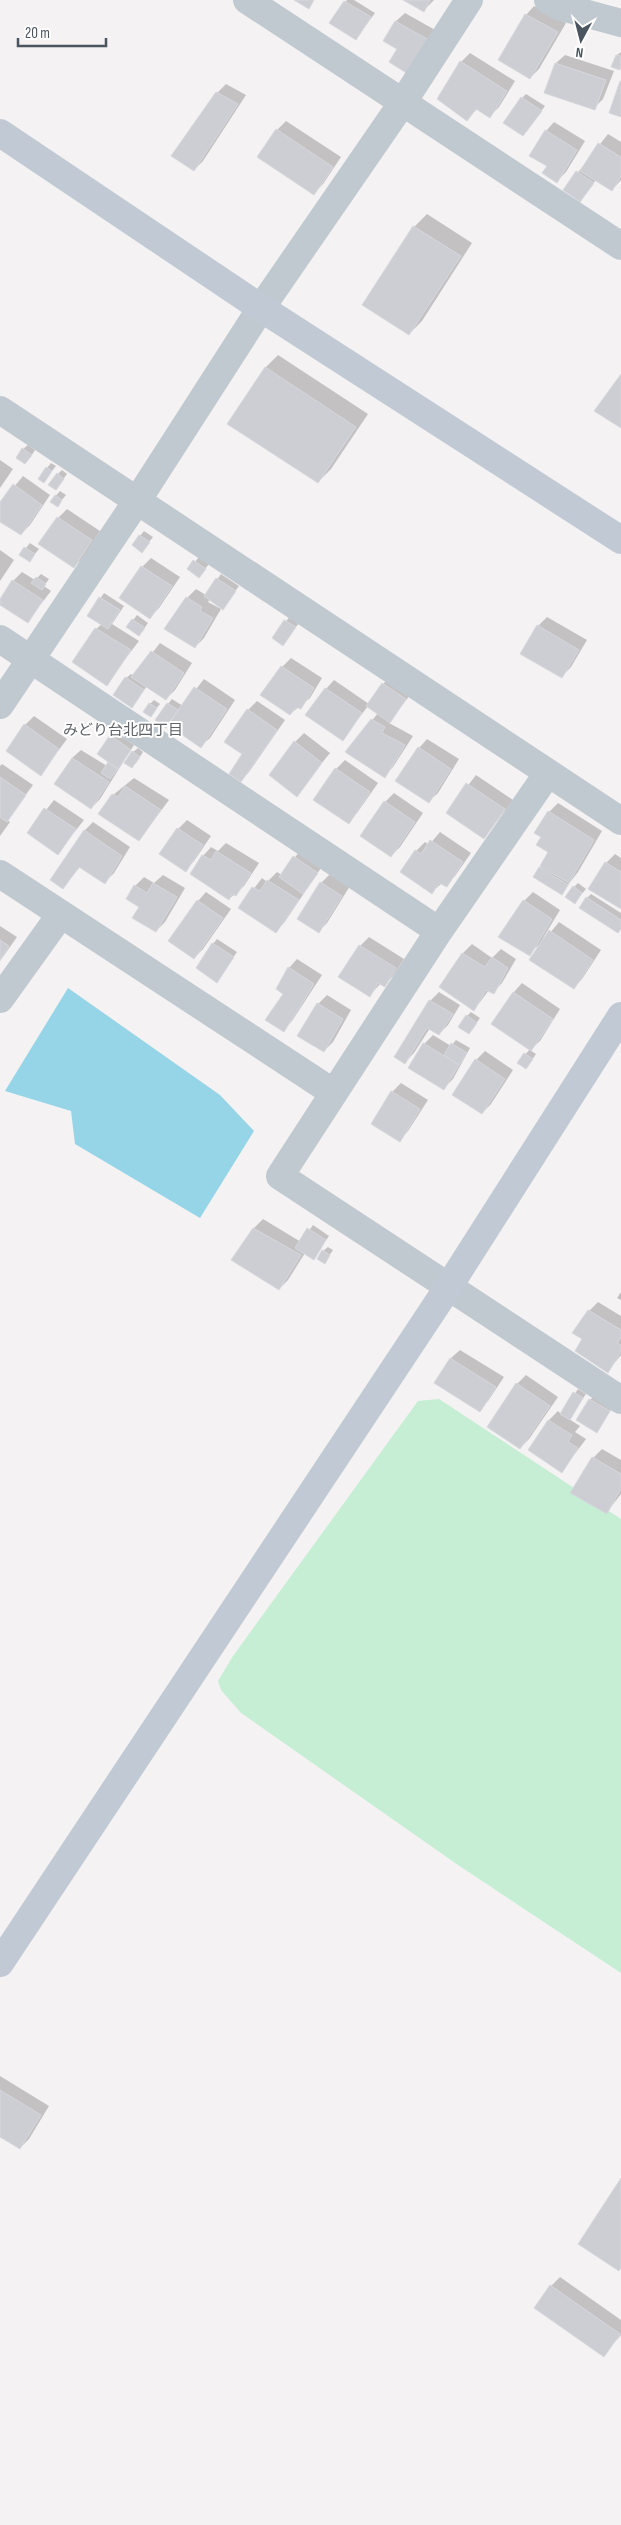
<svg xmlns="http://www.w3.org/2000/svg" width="621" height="2525" font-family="'Sofia Sans Condensed','Noto Sans JP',sans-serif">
	<rect width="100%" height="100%" fill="#f4f2f2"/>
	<path fill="#c5eed5" d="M 439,1399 L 621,1519 L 621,1973 L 458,1865 L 241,1713 L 221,1690 L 218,1681 L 233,1656 L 418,1401 Z"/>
	<path fill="#95d5e7" d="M 68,988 L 220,1095 L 254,1131 L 200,1218 L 75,1144 L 71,1111 L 5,1091 Z"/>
	<path fill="#0003" d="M 347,0 L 354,0 L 375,13 L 356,39 L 331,23 Z
		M 405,0 L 434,0 L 424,10 Z
		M 534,6 L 566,23 L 539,69 L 530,78 L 526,15 Z
		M 405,13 L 437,31 L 417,63 L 385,41 L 396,21 Z
		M 621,52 L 621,67 L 620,69 L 617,55 Z
		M 470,53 L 515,81 L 499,107 L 490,116 L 478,108 L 467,119 L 461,62 Z
		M 565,55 L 614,71 L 603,99 L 594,108 L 556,63 Z
		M 226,84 L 246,95 L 203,161 L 194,170 L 173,155 L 217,93 Z
		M 526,94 L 545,106 L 523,135 L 522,98 Z
		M 286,121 L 341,157 L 323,184 L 314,193 L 277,130 Z
		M 554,122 L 585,141 L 566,172 L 557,181 L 549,165 L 546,131 Z
		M 608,134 L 621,142 L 621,180 L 612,190 L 596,180 L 580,200 L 565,189 Z
		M 427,214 L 472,243 L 422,321 L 409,334 L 414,227 Z
		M 278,355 L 368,414 L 331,469 L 318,482 L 229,423 L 266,367 Z
		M 28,445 L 35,450 L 30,458 L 23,449 Z
		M 0,460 L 13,469 L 0,488 Z
		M 51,463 L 56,466 L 44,481 L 39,478 Z
		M 62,470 L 67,474 L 56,489 L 58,474 Z
		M 23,476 L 50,495 L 30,525 L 21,534 L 0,520 L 0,504 Z
		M 60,491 L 66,495 L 57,506 L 51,501 Z
		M 67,509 L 100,531 L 83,558 L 74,567 L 58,518 Z
		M 144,531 L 153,537 L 142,551 L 140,536 Z
		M 30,543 L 39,549 L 30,560 L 21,554 Z
		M 0,550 L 14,560 L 0,581 Z
		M 199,557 L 209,564 L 199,576 L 189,569 Z
		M 151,558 L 180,577 L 159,608 L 150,617 L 142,567 Z
		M 22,572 L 35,580 L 41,574 L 49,579 L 44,586 L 51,591 L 28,621 L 0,603 L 13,581 Z
		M 221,574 L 239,586 L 223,608 L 210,599 L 208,602 L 221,609 L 204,638 L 195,647 L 187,598 L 196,589 L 206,595 Z
		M 104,593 L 124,606 L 112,624 L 139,641 L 106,684 L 96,629 L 102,624 L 89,615 Z
		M 137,615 L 148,623 L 143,630 L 128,627 Z
		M 290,616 L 299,623 L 283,644 L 274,638 Z
		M 547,617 L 587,640 L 571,667 L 562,676 L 538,626 Z
		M 160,643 L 192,663 L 175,690 L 166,699 L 147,686 L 132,706 L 126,678 L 131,674 L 134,676 Z
		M 291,658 L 322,678 L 310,698 L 290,714 L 282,667 Z
		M 204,679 L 235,700 L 210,738 L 201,746 L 168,724 L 168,704 L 172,699 L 183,706 Z
		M 387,679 L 410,695 L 389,723 L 413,736 L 393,767 L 384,776 L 347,752 L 378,713 L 368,706 L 343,739 L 326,689 L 334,680 L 369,704 Z
		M 154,700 L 160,704 L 151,715 L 150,704 Z
		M 257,701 L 285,720 L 249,772 L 241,781 L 244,754 L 226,742 L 248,710 Z
		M 34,716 L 67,739 L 41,774 L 25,725 Z
		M 116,732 L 134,745 L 100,799 L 91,808 L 72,758 L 81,750 L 107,766 L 110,762 L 111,736 Z
		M 304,733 L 330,753 L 296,795 L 295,742 Z
		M 427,739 L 459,759 L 438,793 L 429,801 L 419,748 Z
		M 138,748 L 143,752 L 136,763 L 133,752 Z
		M 345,760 L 378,783 L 357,813 L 349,822 L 336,769 Z
		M 2,764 L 33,785 L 7,820 L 10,822 L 0,836 L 0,766 Z
		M 476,775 L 513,800 L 484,838 L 447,813 Z
		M 134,778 L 169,800 L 139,840 L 113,795 Z
		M 394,793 L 423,813 L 400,847 L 391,856 L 385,802 Z
		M 54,800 L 84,820 L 58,853 L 28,833 Z
		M 558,803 L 602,831 L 578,872 L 561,894 L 540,868 L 550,852 L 543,836 L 549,812 Z
		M 187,820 L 211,836 L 194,861 L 186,870 L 178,829 Z
		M 93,822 L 130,847 L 114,873 L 105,882 L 80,867 L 63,887 L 84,831 Z
		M 440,832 L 471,853 L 455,876 L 446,885 L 442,883 L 432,892 L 416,851 L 425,842 L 429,845 Z
		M 226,843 L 259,863 L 244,886 L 229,899 L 203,856 L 211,847 L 218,851 Z
		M 299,852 L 321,868 L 284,923 L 275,931 L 239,908 L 262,878 L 267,882 L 277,872 L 282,875 Z
		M 615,854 L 621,858 L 621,908 L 606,863 Z
		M 330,874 L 350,886 L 327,923 L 319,931 L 298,919 L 321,883 Z
		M 163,875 L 185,888 L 165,922 L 156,931 L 141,906 L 135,886 L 144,877 L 154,883 Z
		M 578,883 L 586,889 L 575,902 L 574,887 Z
		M 206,892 L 231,909 L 203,949 L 194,958 L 198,901 Z
		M 533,892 L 560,910 L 543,938 L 545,939 L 559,922 L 601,950 L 582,979 L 574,988 L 541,943 L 529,954 L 524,901 Z
		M 591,894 L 621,913 L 621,928 L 587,898 Z
		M 0,926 L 17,937 L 0,961 Z
		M 369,937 L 404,959 L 393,976 L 384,985 L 381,983 L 370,995 L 360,946 Z
		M 217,939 L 237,952 L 217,981 L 213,944 Z
		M 472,944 L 492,958 L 501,949 L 516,959 L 502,983 L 493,992 L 489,990 L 474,1010 L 441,987 L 463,953 Z
		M 297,959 L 322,975 L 292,1021 L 283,1030 L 289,968 Z
		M 522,983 L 560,1009 L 540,1041 L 530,1050 L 536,1054 L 530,1063 L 519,1062 L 530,1049 L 493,1024 L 514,992 Z
		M 439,992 L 460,1005 L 448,1025 L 439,1034 L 430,1028 L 414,1053 L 405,1062 L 430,1001 Z
		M 327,995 L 351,1010 L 333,1042 L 324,1051 L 318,1004 Z
		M 471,1012 L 480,1018 L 469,1033 L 467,1016 Z
		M 433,1035 L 451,1046 L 456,1040 L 470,1048 L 453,1079 L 444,1088 L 409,1067 L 424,1044 Z
		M 485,1051 L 513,1070 L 491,1104 L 482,1113 L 476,1060 Z
		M 401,1083 L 428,1100 L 408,1131 L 400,1140 L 372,1123 L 392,1092 Z
		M 263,1219 L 301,1242 L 313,1225 L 329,1236 L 313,1258 L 305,1253 L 288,1280 L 279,1289 L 233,1260 L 254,1228 Z
		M 328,1247 L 333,1250 L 325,1262 L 323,1251 Z
		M 621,1292 L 621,1300 L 617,1298 Z
		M 598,1302 L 621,1316 L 621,1355 L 608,1371 L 589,1311 Z
		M 460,1350 L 504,1377 L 488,1401 L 480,1410 L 436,1382 L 451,1358 Z
		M 526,1375 L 558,1397 L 529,1439 L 520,1448 L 517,1384 Z
		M 578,1389 L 586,1394 L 569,1419 L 580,1426 L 575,1432 L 586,1439 L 562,1471 L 529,1450 L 549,1420 L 558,1411 L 561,1414 Z
		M 594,1396 L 613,1407 L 596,1432 L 590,1400 Z
		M 602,1449 L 621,1460 L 621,1494 L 607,1512 L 572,1492 L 593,1458 Z
		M 0,2076 L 49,2106 L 29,2139 L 20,2148 L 0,2135 Z
		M 560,2277 L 621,2320 L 621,2335 L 603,2356 L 551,2286 Z"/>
	<path fill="#ccced4" stroke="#d7d8dd" d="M 294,0 L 314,0 L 309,9 Z
		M 403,0 L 430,0 L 424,12 Z
		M 344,1 L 371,17 L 356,40 L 329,23 Z
		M 525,14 L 558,32 L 530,79 L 498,60 Z
		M 395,21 L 429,40 L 408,74 L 389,62 L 397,49 L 383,41 Z
		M 616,55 L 621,56 L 620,70 L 611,67 Z
		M 460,61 L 507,91 L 490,118 L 476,109 L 467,121 L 437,99 Z
		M 555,63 L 606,80 L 595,110 L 544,93 Z
		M 620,81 L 621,81 L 621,117 L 609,113 Z
		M 216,92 L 238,104 L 194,171 L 171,156 Z
		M 521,97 L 542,111 L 523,136 L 503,123 Z
		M 276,129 L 333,167 L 314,195 L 257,157 Z
		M 545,130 L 577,150 L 557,183 L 542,173 L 547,166 L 529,156 Z
		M 598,143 L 621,157 L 621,176 L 612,191 L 580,171 Z
		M 576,171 L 594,183 L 580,202 L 563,190 Z
		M 413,226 L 461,256 L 409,335 L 362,305 Z
		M 265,367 L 356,427 L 318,483 L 227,424 Z
		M 621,374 L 621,428 L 594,411 Z
		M 22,448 L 32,455 L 25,464 L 16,458 Z
		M 46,467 L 52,471 L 44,483 L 38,479 Z
		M 57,473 L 64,479 L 56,490 L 48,485 Z
		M 13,484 L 42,505 L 21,535 L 0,522 L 0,502 Z
		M 55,495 L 62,500 L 58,507 L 50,502 Z
		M 57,517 L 92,540 L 74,568 L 38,544 Z
		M 139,535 L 150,542 L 142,553 L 132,545 Z
		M 24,547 L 35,554 L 30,562 L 19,555 Z
		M 193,560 L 206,569 L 199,578 L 187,569 Z
		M 141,566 L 172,586 L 150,619 L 119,598 Z
		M 36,577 L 46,584 L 42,590 L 31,583 Z
		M 216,578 L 236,591 L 223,610 L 204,596 Z
		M 12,580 L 43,600 L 28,623 L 0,605 L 0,599 Z
		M 99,597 L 120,610 L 108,629 L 87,616 Z
		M 186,597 L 202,607 L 200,611 L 213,618 L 195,648 L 164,629 Z
		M 132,619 L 145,628 L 139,636 L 126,627 Z
		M 284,620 L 296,627 L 283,646 L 272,638 Z
		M 537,625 L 579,650 L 562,678 L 520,654 Z
		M 95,628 L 131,650 L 107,686 L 72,662 Z
		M 151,651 L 184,673 L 166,700 L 131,677 Z
		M 281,666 L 314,688 L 301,709 L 296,707 L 290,715 L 260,695 Z
		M 125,677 L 144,690 L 132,708 L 113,695 Z
		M 382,683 L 406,699 L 390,723 L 366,706 Z
		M 194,687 L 227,709 L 201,748 L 168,725 Z
		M 325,688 L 362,713 L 343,741 L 305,715 Z
		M 149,703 L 157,708 L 151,717 L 143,712 Z
		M 167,703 L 178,710 L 166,728 L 155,720 Z
		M 247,709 L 277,730 L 241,782 L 229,774 L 242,754 L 224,742 Z
		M 371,719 L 385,727 L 382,733 L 405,745 L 385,778 L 345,752 Z
		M 24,724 L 59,749 L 41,776 L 6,751 Z
		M 110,735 L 131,750 L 118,769 L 97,754 Z
		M 294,741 L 322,763 L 297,797 L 269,775 Z
		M 418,747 L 451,769 L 429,803 L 395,781 Z
		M 132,751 L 140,757 L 132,768 L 124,763 Z
		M 72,758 L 109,782 L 91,809 L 54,784 Z
		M 108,762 L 118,769 L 110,779 L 101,773 Z
		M 335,768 L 370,792 L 349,824 L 313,800 Z
		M 0,777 L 26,795 L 7,822 L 0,817 Z
		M 466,783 L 505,809 L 484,839 L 446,813 Z
		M 125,786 L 161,810 L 139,841 L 98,814 L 112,794 L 118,797 Z
		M 384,801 L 415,822 L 391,857 L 360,836 Z
		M 44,808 L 76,829 L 58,855 L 27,833 Z
		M 548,811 L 594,840 L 569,883 L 540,866 L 548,852 L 536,845 L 541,837 L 534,833 Z
		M 177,828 L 203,845 L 186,872 L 159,854 Z
		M 84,830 L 122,856 L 105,884 L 79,867 L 63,889 L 50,880 Z
		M 430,840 L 463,862 L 447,887 L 439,883 L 432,894 L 400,872 L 415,850 L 421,854 Z
		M 216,851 L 251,873 L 236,896 L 232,894 L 229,900 L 190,874 L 202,855 L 211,860 Z
		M 293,856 L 318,873 L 303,894 L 279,877 Z
		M 605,862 L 621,872 L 621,909 L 588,889 Z
		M 539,867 L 568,885 L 562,895 L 533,877 Z
		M 267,880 L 299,900 L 276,933 L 238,908 L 252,887 L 260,891 Z
		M 320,882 L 342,896 L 319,933 L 297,919 Z
		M 153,883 L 177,897 L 156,932 L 132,918 L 139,907 L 126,899 L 134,885 L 147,893 Z
		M 573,886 L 582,893 L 575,904 L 565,897 Z
		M 586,897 L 621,920 L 621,929 L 618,933 L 579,908 Z
		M 197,900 L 223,918 L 194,959 L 168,941 Z
		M 523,900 L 552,919 L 530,956 L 498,937 Z
		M 549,930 L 593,960 L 574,989 L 529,960 Z
		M 0,940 L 9,946 L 0,960 Z
		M 212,943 L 234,957 L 217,983 L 196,968 Z
		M 359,945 L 396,968 L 385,987 L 378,983 L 370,997 L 338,977 Z
		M 462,953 L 485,967 L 492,957 L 508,968 L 494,994 L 486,990 L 474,1011 L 439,987 Z
		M 288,967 L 314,984 L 284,1032 L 265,1020 L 283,994 L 276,989 Z
		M 513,992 L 553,1019 L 531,1051 L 491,1024 Z
		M 429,1000 L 453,1014 L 439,1035 L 427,1028 L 405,1064 L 394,1057 Z
		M 317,1003 L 343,1019 L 324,1052 L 297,1036 Z
		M 466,1015 L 477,1023 L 469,1034 L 458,1027 Z
		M 423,1043 L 459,1065 L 444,1090 L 408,1068 Z
		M 451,1043 L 467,1053 L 459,1065 L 444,1055 Z
		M 524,1053 L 533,1059 L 526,1069 L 517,1063 Z
		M 475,1059 L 505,1079 L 482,1114 L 452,1095 Z
		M 391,1091 L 420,1109 L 400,1142 L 371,1124 Z
		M 253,1228 L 301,1255 L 279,1290 L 231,1260 Z
		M 307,1228 L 326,1240 L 314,1260 L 295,1248 Z
		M 322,1250 L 330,1255 L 325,1264 L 317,1259 Z
		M 588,1310 L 621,1330 L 621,1337 L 617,1343 L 621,1345 L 621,1351 L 608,1373 L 575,1351 L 582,1339 L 572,1333 Z
		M 450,1358 L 496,1387 L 480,1412 L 434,1383 Z
		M 516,1383 L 550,1406 L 520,1449 L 487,1427 Z
		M 573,1392 L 583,1398 L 570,1420 L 560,1414 Z
		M 589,1399 L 610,1411 L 597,1433 L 576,1420 Z
		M 548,1420 L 572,1435 L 568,1442 L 578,1448 L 562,1473 L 528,1450 Z
		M 592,1457 L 621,1474 L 621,1488 L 607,1514 L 570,1493 Z
		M 0,2090 L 41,2115 L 20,2149 L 0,2137 Z
		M 621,2178 L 621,2268 L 619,2271 L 578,2244 Z
		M 550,2285 L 620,2334 L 604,2357 L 534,2308 Z"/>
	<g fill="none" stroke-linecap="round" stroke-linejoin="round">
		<path stroke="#c1c9d0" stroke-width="28" d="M 247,0 L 621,246
			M 548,0 L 558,6 L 621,23
			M 0,410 L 621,821
			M 0,639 L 439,931
			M 0,705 L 137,501 L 261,308 L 403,102 L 469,0
			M 548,773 L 439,931 L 280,1176 L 621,1400
			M 0,874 L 334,1093
			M 0,999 L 61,914"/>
		<path stroke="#c1cad4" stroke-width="28" d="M 0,133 L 261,308 L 621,540
			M 0,1963 L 449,1286 L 621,1016"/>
	</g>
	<g text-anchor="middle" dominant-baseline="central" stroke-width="4" stroke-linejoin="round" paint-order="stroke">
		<g font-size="15" fill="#5f6267" stroke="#fff">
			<text x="123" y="730">みどり台北四丁目</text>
		</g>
	</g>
	<g transform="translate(581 40) rotate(187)" stroke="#ffffff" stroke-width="4" paint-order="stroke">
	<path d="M0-4L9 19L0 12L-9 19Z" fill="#4b555f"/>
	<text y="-8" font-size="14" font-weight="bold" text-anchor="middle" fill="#4b555f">N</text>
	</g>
	<path d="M18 38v8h88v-8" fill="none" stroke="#4b555f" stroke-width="2.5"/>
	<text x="25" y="38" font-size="15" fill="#4b555f" stroke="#ffffff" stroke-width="4" paint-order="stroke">20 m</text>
</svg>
